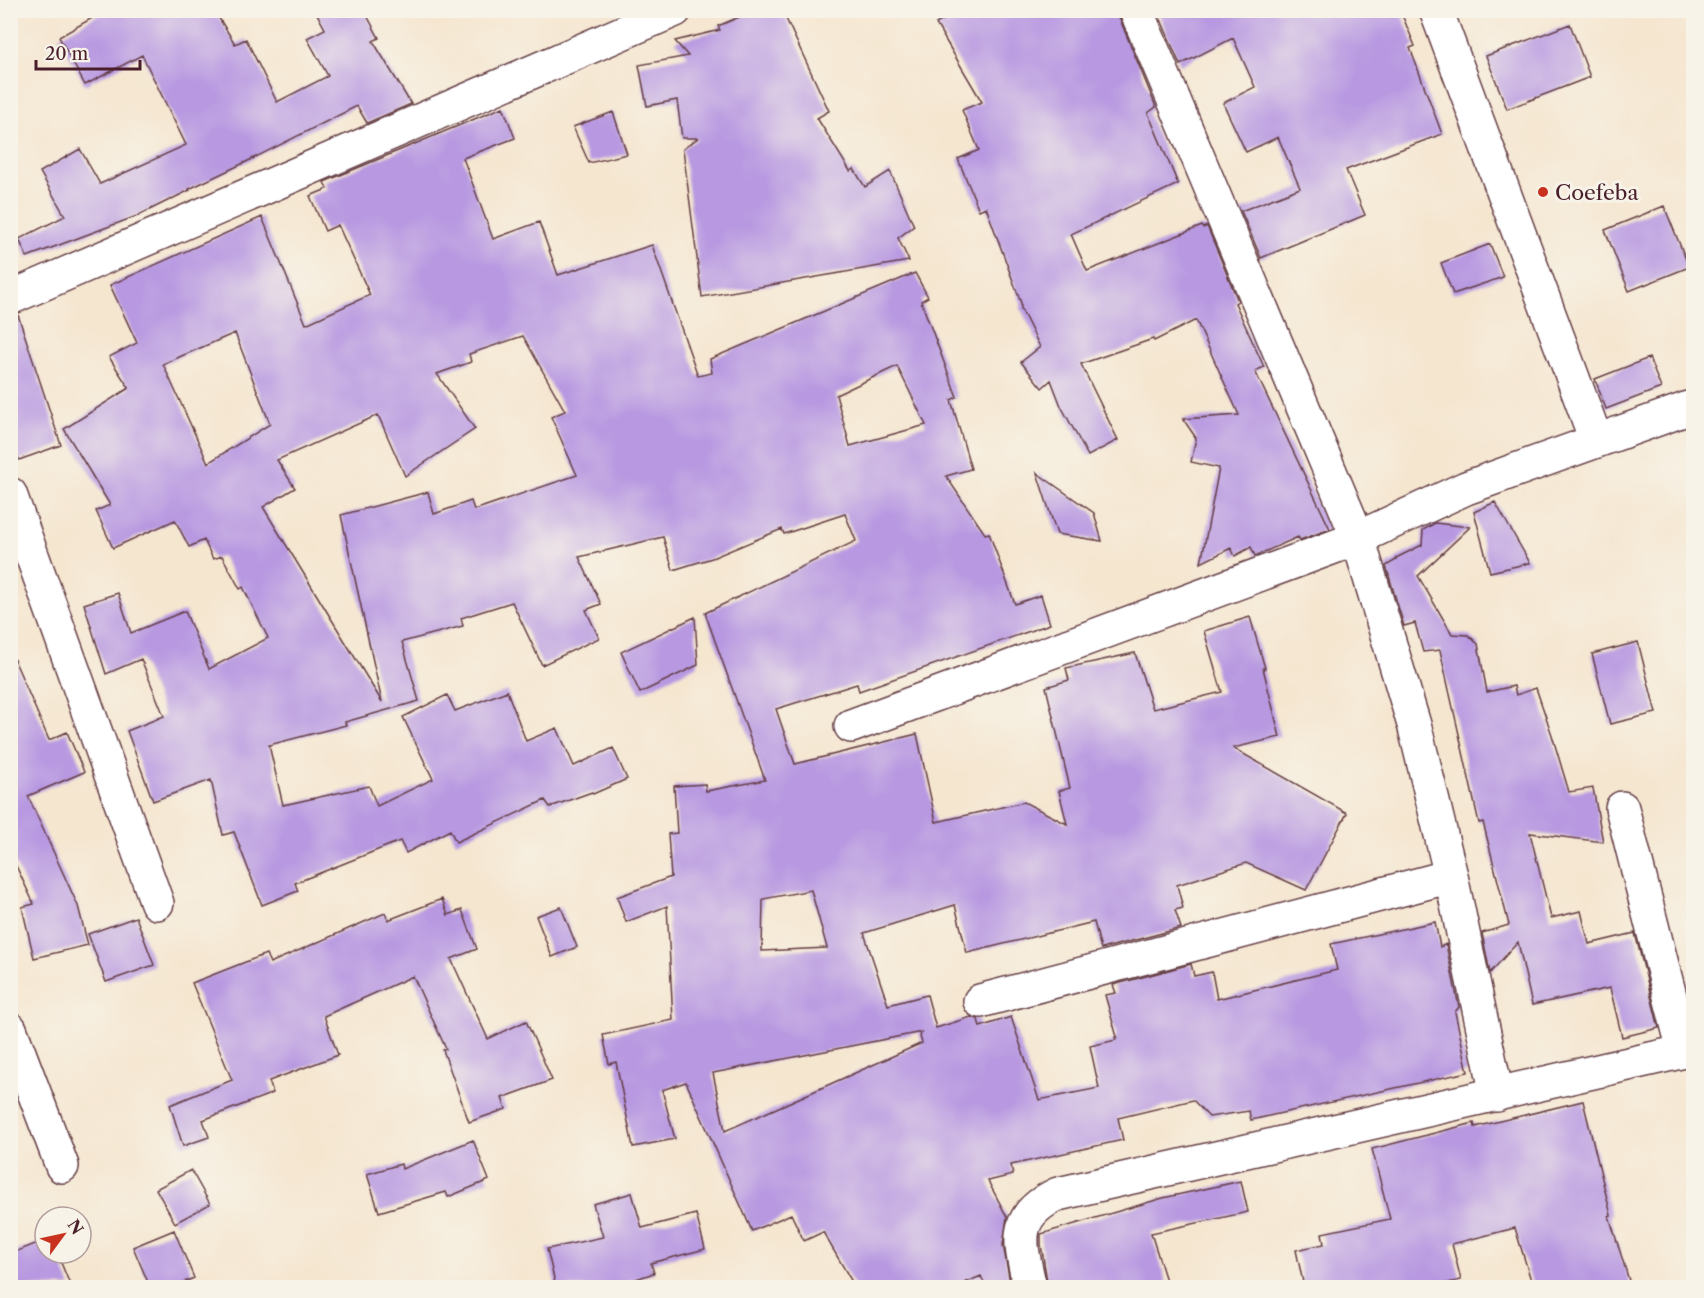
<svg xmlns="http://www.w3.org/2000/svg" width="1704" height="1298" font-family="'Libre Caslon Text',serif">
	<rect width="100%" height="100%" fill="#f7f3e8"/>
	<filter id="ink" filterUnits="userSpaceOnUse"><feTurbulence type="fractalNoise" baseFrequency=".0167" numOctaves="2"/><feDisplacementMap in="SourceGraphic" scale="12" xChannelSelector="R" yChannelSelector="G"/><feConvolveMatrix kernelMatrix="1 2 1 2 8 2 1 2 1" color-interpolation-filters="sRGB"/></filter>
	<filter id="wash" filterUnits="userSpaceOnUse"><feTurbulence type="fractalNoise" baseFrequency=".008" numOctaves="4" result="noise"/><feDisplacementMap in="SourceGraphic" scale="24" xChannelSelector="R" yChannelSelector="G"/><feGaussianBlur stdDeviation="1.35" result="paint"/><feColorMatrix in="noise" values="0 0 0 0 0 0 0 0 0 0 0 0 0 0 0 0 0 1.4 0 .05"/><feComposite in="paint" operator="in"/></filter>
	<g filter="url(#wash)">
		<rect width="100%" height="100%" fill="#f5e6d0"/>
		<g id="blocks">
			<path fill="#b798e1" fill-rule="evenodd" d="M 106,10 L 214,10 L 235,44 L 246,39 L 277,102 L 328,76 L 307,38 L 325,29 L 315,10 L 364,10 L 379,38 L 373,41 L 411,104 L 367,123 L 357,106 L 246,162 L 189,189 L 190,190 L 137,216 L 27,257 L 19,239 L 65,216 L 40,172 L 80,149 L 100,184 L 186,145 L 142,55 L 85,85 L 59,37 Z
				M 756,10 L 782,10 L 829,111 L 817,118 L 850,171 L 854,169 L 865,187 L 890,171 L 914,226 L 898,238 L 909,261 L 702,297 L 683,149 L 698,138 L 682,138 L 677,100 L 647,106 L 639,65 L 688,56 L 675,41 L 720,30 L 718,26 Z
				M 959,10 L 1118,10 L 1119,17 L 1156,107 L 1148,113 L 1178,184 L 1071,234 L 1087,271 L 1202,226 L 1203,228 L 1207,226 L 1238,301 L 1235,303 L 1264,367 L 1255,371 L 1330,529 L 1300,540 L 1298,537 L 1255,556 L 1251,547 L 1235,556 L 1231,548 L 1201,563 L 1219,468 L 1191,462 L 1196,438 L 1183,419 L 1239,415 L 1196,320 L 1154,341 L 1153,339 L 1081,364 L 1118,440 L 1088,456 L 1061,406 L 1051,380 L 1042,388 L 1021,362 L 1040,347 L 1021,309 L 1021,303 L 986,207 L 979,210 L 958,159 L 979,150 L 962,110 L 982,102 L 936,24 Z
				M 1157,10 L 1400,10 L 1415,46 L 1410,48 L 1442,134 L 1346,170 L 1365,215 L 1261,258 L 1241,211 L 1300,188 L 1278,137 L 1246,152 L 1223,103 L 1255,87 L 1233,38 L 1180,65 Z
				M 1570,24 L 1590,77 L 1507,109 L 1486,56 Z
				M 503,107 L 515,138 L 463,158 L 493,239 L 539,222 L 558,275 L 652,245 L 698,376 L 712,373 L 710,359 L 915,273 L 928,297 L 921,301 L 957,397 L 951,400 L 971,469 L 946,476 L 985,534 L 989,533 L 1015,604 L 1041,595 L 1050,624 L 859,691 L 857,684 L 776,709 L 795,764 L 917,734 L 936,822 L 1024,802 L 1067,824 L 1059,791 L 1070,788 L 1046,687 L 1069,680 L 1066,668 L 1135,653 L 1153,709 L 1222,692 L 1204,631 L 1250,617 L 1265,668 L 1263,668 L 1280,737 L 1233,748 L 1347,813 L 1306,890 L 1246,863 L 1177,885 L 1183,908 L 1175,910 L 1181,928 L 1101,949 L 1094,922 L 967,953 L 955,905 L 864,933 L 888,1005 L 927,995 L 936,1028 L 971,1017 L 978,1019 L 980,1027 L 1011,1017 L 1039,1100 L 1099,1088 L 1090,1046 L 1116,1040 L 1115,1037 L 1117,1037 L 1105,995 L 1116,993 L 1113,985 L 1191,964 L 1194,976 L 1212,972 L 1217,999 L 1337,970 L 1331,944 L 1435,922 L 1440,947 L 1446,944 L 1459,1007 L 1455,1012 L 1468,1072 L 1251,1120 L 1249,1111 L 1209,1117 L 1193,1100 L 1118,1118 L 1123,1140 L 1011,1165 L 1013,1175 L 988,1181 L 1007,1217 L 1003,1245 L 1010,1282 L 996,1287 L 986,1287 L 981,1276 L 955,1287 L 855,1287 L 823,1232 L 804,1241 L 791,1214 L 752,1231 L 686,1082 L 662,1090 L 675,1139 L 633,1147 L 616,1062 L 609,1064 L 603,1035 L 673,1020 L 667,906 L 626,922 L 617,897 L 671,877 L 668,834 L 677,833 L 674,786 L 705,784 L 706,791 L 765,780 L 705,613 L 856,541 L 845,514 L 784,534 L 782,529 L 712,558 L 673,570 L 663,537 L 579,557 L 601,604 L 586,610 L 599,638 L 542,665 L 512,602 L 461,618 L 463,626 L 402,642 L 419,701 L 345,722 L 346,725 L 269,745 L 283,805 L 369,786 L 377,806 L 433,779 L 403,717 L 447,695 L 455,711 L 507,691 L 526,741 L 557,728 L 574,766 L 613,748 L 627,779 L 593,794 L 592,792 L 550,807 L 545,800 L 456,842 L 450,830 L 406,853 L 400,841 L 295,883 L 298,891 L 262,905 L 234,832 L 223,835 L 211,780 L 153,801 L 127,731 L 164,716 L 141,659 L 106,674 L 84,604 L 118,593 L 131,633 L 185,611 L 209,669 L 268,638 L 243,587 L 240,589 L 222,556 L 213,559 L 204,540 L 189,547 L 175,520 L 113,548 L 96,511 L 110,505 L 64,429 L 129,388 L 109,357 L 137,343 L 110,285 L 262,217 L 306,324 L 370,295 L 338,225 L 325,231 L 310,196 L 327,189 L 324,182 ZM 235,333 L 270,424 L 208,463 L 163,364 ZM 523,336 L 565,411 L 551,417 L 577,475 L 474,510 L 471,501 L 434,514 L 428,492 L 341,515 L 382,702 L 263,507 L 295,488 L 277,460 L 378,415 L 405,476 L 475,429 L 437,374 L 471,362 L 469,354 ZM 897,366 L 926,425 L 850,446 L 836,395 ZM 811,890 L 827,948 L 762,951 L 763,899 ZM 922,1032 L 919,1033 L 922,1043 L 725,1131 L 713,1073 Z
				M 613,112 L 627,154 L 589,163 L 573,127 Z
				M 1664,206 L 1689,267 L 1629,291 L 1605,230 Z
				M 1490,244 L 1503,277 L 1453,294 L 1441,263 Z
				M 18,315 L 61,445 L 19,460 L 10,435 L 10,316 Z
				M 1649,358 L 1661,388 L 1606,409 L 1595,379 Z
				M 1037,473 L 1094,513 L 1102,541 L 1057,534 Z
				M 1495,502 L 1530,563 L 1490,572 L 1474,512 Z
				M 1435,523 L 1470,527 L 1418,576 L 1452,634 L 1468,635 L 1478,644 L 1487,692 L 1514,686 L 1516,695 L 1536,688 L 1552,735 L 1569,792 L 1593,788 L 1603,842 L 1530,833 L 1551,918 L 1581,911 L 1589,944 L 1635,933 L 1659,1028 L 1622,1037 L 1610,988 L 1532,1005 L 1518,942 L 1490,973 L 1482,933 L 1509,925 L 1483,822 L 1479,823 L 1440,650 L 1423,652 L 1415,623 L 1404,626 L 1386,566 L 1396,560 L 1396,558 L 1422,545 L 1423,530 Z
				M 695,617 L 698,665 L 640,693 L 621,652 Z
				M 1638,642 L 1656,713 L 1610,724 L 1592,654 Z
				M 10,650 L 49,740 L 67,732 L 84,772 L 28,796 L 78,906 L 88,945 L 34,958 L 22,907 L 34,904 L 10,853 Z
				M 442,899 L 448,915 L 462,910 L 477,949 L 451,959 L 488,1039 L 526,1021 L 552,1080 L 502,1098 L 506,1109 L 469,1122 L 443,1050 L 446,1049 L 413,976 L 324,1016 L 338,1055 L 269,1081 L 273,1093 L 203,1120 L 209,1137 L 183,1146 L 170,1105 L 232,1080 L 192,983 L 266,954 L 270,963 L 385,913 L 388,920 Z
				M 561,907 L 577,947 L 552,957 L 536,916 Z
				M 136,917 L 154,965 L 106,982 L 88,934 Z
				M 1583,1101 L 1611,1215 L 1609,1216 L 1631,1287 L 1533,1287 L 1515,1228 L 1452,1244 L 1461,1280 L 1431,1287 L 1304,1287 L 1296,1250 L 1324,1244 L 1322,1233 L 1390,1219 L 1372,1149 L 1474,1123 L 1475,1127 Z
				M 473,1140 L 489,1180 L 448,1197 L 446,1192 L 379,1212 L 367,1174 L 401,1164 L 402,1169 Z
				M 191,1170 L 210,1204 L 175,1223 L 156,1189 Z
				M 1241,1181 L 1248,1212 L 1151,1233 L 1168,1287 L 1048,1287 L 1041,1244 L 1041,1234 L 1163,1198 Z
				M 632,1193 L 642,1228 L 696,1214 L 705,1249 L 651,1263 L 654,1273 L 612,1287 L 556,1287 L 547,1249 L 603,1237 L 593,1204 Z
				M 174,1230 L 194,1278 L 171,1287 L 150,1287 L 133,1247 Z
				M 45,1240 L 45,1253 L 57,1253 L 71,1287 L 10,1287 L 10,1254 Z"/>
		</g>
	</g>
	<g filter="url(#ink)">
		<use href="#blocks" fill-opacity="0" stroke="#643d44" stroke-width="1.5"/>
		<g fill="none" stroke-linecap="round" stroke-linejoin="round">
			<g stroke="#643d44" stroke-width="36">
				<path id="minor" d="M 1136,10 L 1358,538 L 1415,728 L 1451,876 L 1497,1095
					M 1436,10 L 1596,440
					M 10,298 L 675,10
					M 10,494 L 157,903
					M 851,726 L 1358,538 L 1466,488 L 1694,406
					M 1622,808 L 1684,1051
					M 980,1001 L 1451,876
					M 10,1029 L 62,1166
					M 1030,1288 C 1021,1244 1009,1217 1058,1194 L 1694,1049"/>
			</g>
			<use href="#minor" stroke="#fff" stroke-width="33"/>
		</g>
	</g>
	<circle fill="#c8321e" stroke="#f7f3e8" stroke-width="2" cx="1543" cy="192" r="6"/>
	<g text-anchor="middle" dominant-baseline="central" stroke-width="6" stroke-linejoin="round" paint-order="stroke">
		<g font-size="21" fill="#4a1f2b" stroke="#f7f3e8" text-anchor="start">
			<text x="1555" y="192">Coefeba</text>
		</g>
	</g>
	<rect width="1704" height="1298" fill="none" stroke="#f7f3e8" stroke-width="36"/>
	<g transform="translate(63 1235) rotate(57)"><circle r="28" fill="#f7f3e8" stroke="#b29e9c" stroke-width="1.5"/>
	<path d="M0-4.5L10 22L0 15L-10 22Z" fill="#c8321e"/>
	<text y="-9" font-size="16" font-weight="bold" text-anchor="middle" fill="#4a1f2b">N</text>
	</g>
	<path d="M36 60v9h104v-9" fill="none" stroke="#4a1f2b" stroke-width="3"/>
	<text x="45" y="60" font-size="18" fill="#4a1f2b" stroke="#f7f3e8" stroke-width="4.5" paint-order="stroke">20 m</text>
</svg>
